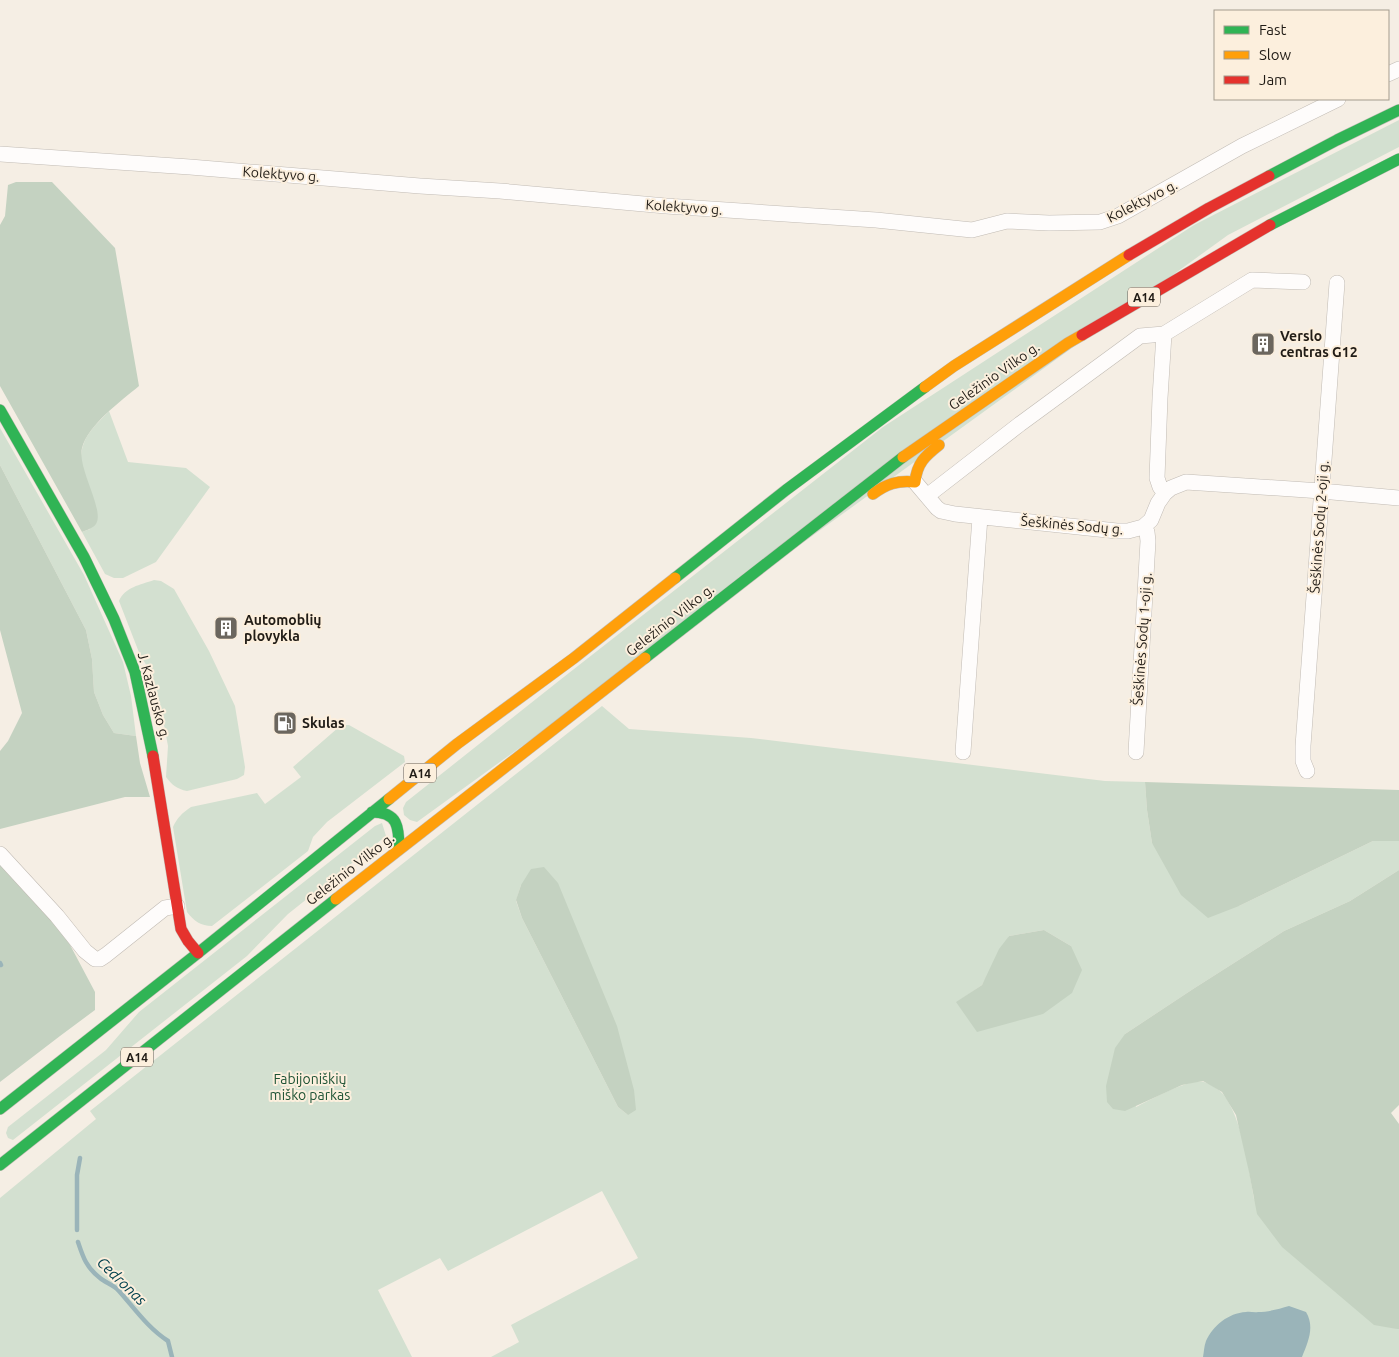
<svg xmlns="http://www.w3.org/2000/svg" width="1399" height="1357" font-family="Ubuntu,sans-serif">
	<rect width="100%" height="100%" fill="#f5eee4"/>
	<path fill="#d3e0d0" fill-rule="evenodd" d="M 1399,120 L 1399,147 L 1228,235 L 417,822 L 410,820 L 404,815 L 403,808 L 406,802 L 560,680 L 883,427 L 1194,225 Z
		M 109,411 L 128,462 L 186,468 L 210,487 L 156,562 L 123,578 L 114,578 L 105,574 L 82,532 L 90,529 L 81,460 C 81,437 94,427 109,411 Z
		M 0,428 L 84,575 L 123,662 L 131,696 L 136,736 L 114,733 L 103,715 L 94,692 L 92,659 L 86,630 L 0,465 Z
		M 154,580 L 161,581 L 174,589 L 209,651 L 235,706 L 245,767 L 244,775 L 237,779 L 187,791 C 177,789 172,785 166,777 L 168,746 L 160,704 L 150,671 L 140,655 L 119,601 C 125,587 140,585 154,580 Z
		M 602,706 L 629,729 L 751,738 L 1105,781 L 1145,782 L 1147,810 L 1152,843 L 1239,906 L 1373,841 L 1399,841 L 1399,870 L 1350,901 L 1284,931 L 1193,989 L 1125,1034 L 1136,1107 C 1150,1100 1190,1078 1204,1082 C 1209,1083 1220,1090 1223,1094 C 1242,1118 1249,1169 1254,1199 L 1397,1329 L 1399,1329 L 1399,1357 L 491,1357 L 519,1342 L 511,1325 L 638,1258 L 602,1191 L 448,1271 L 440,1258 L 378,1290 L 412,1357 L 0,1357 L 0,1198 L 96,1119 L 90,1111 ZM 521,885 L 628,1115 L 618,1107 L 522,918 L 516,901 ZM 1044,930 L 1071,946 L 957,1002 L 982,985 L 1009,936 Z
		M 344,725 L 349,725 L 404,756 L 405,762 L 327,822 L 313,837 L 308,851 L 212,926 C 201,926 194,921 187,912 L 173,827 C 177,818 182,813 191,807 L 257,793 L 265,804 L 301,777 L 293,767 L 339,727 Z
		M 382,823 L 386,836 L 288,914 L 247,956 L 13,1140 L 8,1138 L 6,1133 L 8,1127 L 106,1050 L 139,1012 L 375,826 Z"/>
	<path fill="#c4d2c1" d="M 16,182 L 52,182 L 115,248 L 139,386 C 121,401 88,425 82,448 C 77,468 105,510 96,524 C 93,528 87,530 82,532 L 0,386 L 0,225 L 5,216 L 8,185 Z
		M 0,465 L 86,630 L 92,659 L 94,692 L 103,715 L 114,733 L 136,736 L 140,763 L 150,797 L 125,797 L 0,829 L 0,751 L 8,741 L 22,713 L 0,630 Z
		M 1145,782 L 1399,790 L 1399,841 L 1373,841 L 1239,906 L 1208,918 L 1181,895 L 1152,843 L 1147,810 Z
		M 0,858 L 60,926 L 95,992 L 95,1010 L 60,1036 L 0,1082 Z
		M 544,867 L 558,883 L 617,1026 L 634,1090 L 636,1110 L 628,1115 L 618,1107 L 522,918 L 516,900 L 521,885 L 531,869 Z
		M 1399,870 L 1399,1105 L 1391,1113 L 1399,1124 L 1399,1329 L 1397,1329 L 1374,1325 L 1282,1247 L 1257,1214 L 1249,1172 L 1236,1115 L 1222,1092 L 1203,1081 L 1182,1085 L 1125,1111 L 1113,1109 L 1107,1102 L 1106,1086 L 1115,1048 L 1125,1034 L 1193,989 L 1284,931 L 1350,901 Z
		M 1044,930 L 1071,946 L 1082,970 L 1072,993 L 1043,1014 L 977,1032 L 956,1002 L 982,985 L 999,949 L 1009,936 Z"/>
	<path fill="#9ab4b9" d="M 1289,1306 L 1306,1312 C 1315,1327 1308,1342 1302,1357 L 1203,1357 C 1204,1352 1204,1346 1206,1341 C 1213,1326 1228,1313 1246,1312 C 1250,1311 1254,1313 1258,1312 C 1268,1312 1279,1309 1289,1306 Z"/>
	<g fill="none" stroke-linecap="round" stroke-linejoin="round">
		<path stroke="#9ab4b9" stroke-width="4.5" d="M 0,963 L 1,965
			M 77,1230 L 77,1175 L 80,1158
			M 78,1242 C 83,1257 86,1267 100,1278 C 106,1283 114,1285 119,1291 C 135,1309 148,1328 168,1341 L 172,1357"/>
		<g stroke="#c1bbb4" stroke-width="16">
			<path id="street" d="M 1388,74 L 1399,69
				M 0,154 L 190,167 L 420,186 L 500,191 L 666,206 L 876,220 L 972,230 L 1007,221 L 1049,223 L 1100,222 L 1118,216 L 1242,146 L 1338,99
				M 1164,334 L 1160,398 L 1157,478 L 1160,487 L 1165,493
				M 915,482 L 937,508 L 941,511 L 955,514 L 1117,531 L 1128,531 L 1143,527 L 1151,520 L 1158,503 L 1165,493 L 1171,488 L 1186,482 L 1321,491 L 1399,498
				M 927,496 L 1020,424 L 1140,336 L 1164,334 L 1252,280 L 1303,282
				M 963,752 L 980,517
				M 1136,752 L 1148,541 L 1147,532 L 1143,527
				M 1307,771 L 1303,761 L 1303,746 L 1337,283
				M 0,854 L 57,916 L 85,951 L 95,959 L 100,959 L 106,955 L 165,908 L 177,906"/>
		</g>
		<g stroke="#c1bbb4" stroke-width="12">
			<path id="fast" d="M 1269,176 L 1337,140 L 1399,110
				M 1270,225 L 1399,159
				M 0,410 L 84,557 L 114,619 L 135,672 L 153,756
				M 675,578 L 786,490 L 925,387
				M 645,658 L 903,457
				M 372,812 C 398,812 399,827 399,849
				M 0,1109 L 198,953 L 389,799
				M 0,1165 L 336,899"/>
		</g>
		<g stroke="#c1bbb4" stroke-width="12">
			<path id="slow" d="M 925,387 L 954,366 L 1129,255
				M 903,457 L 1068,343 L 1082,335
				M 873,494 C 886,484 898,480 915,482 C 917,463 925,456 939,445
				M 389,799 L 457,744 L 574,658 L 675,578
				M 336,899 L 645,658"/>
		</g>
		<g stroke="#c1bbb4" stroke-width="12">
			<path id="jam" d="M 1129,255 L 1209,208 L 1269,176
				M 1082,335 L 1270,225
				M 153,756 L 181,929 L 188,941 L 198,953"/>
		</g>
		<use href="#street" stroke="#fefcfb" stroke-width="15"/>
		<use href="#fast" stroke="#30b455" stroke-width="11"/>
		<use href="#slow" stroke="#ff9f0a" stroke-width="11"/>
		<use href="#jam" stroke="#e5322d" stroke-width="11"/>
	</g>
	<defs>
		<g id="building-square" transform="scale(1.25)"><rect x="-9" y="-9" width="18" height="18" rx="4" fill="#6b665e" stroke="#fcefdd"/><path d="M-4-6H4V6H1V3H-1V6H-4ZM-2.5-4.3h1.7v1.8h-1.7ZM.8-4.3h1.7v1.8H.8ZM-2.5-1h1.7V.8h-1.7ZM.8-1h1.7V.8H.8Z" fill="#fff"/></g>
		<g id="fuel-square" transform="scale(1.25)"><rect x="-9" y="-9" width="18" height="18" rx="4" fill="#6b665e" stroke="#fcefdd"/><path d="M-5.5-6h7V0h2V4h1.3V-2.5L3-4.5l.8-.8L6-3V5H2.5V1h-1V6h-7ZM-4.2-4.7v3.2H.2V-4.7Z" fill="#fff"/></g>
	</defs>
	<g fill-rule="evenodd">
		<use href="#building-square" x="1263" y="344"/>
		<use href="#building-square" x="226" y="628"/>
		<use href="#fuel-square" x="285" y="723"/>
	</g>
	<g text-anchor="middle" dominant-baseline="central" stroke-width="4" stroke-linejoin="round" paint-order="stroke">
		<g fill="#fcefdd" stroke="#635b52" stroke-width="1">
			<rect x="1128" y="287.5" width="32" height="19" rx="4"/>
			<rect x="404" y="763.5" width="32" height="19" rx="4"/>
			<rect x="121" y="1047.5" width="32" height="19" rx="4"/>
		</g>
		<g font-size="12" font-weight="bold" fill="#211c16">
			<text x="1144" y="297">A14</text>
			<text x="420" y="773">A14</text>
			<text x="137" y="1057">A14</text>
		</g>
		<g font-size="14" fill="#211c16" stroke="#fcefdd">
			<text transform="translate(281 174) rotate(4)">Kolektyvo g.</text>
			<text transform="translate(1142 201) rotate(-27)">Kolektyvo g.</text>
			<text transform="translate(684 207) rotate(4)">Kolektyvo g.</text>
			<text transform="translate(994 376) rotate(-35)">Geležinio Vilko g.</text>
			<text transform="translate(1072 525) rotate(5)">Šeškinės Sodų g.</text>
			<text transform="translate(1319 527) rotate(-86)">Šeškinės Sodų 2-oji g.</text>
			<text transform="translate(670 620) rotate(-38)">Geležinio Vilko g.</text>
			<text transform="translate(1142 639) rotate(-86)">Šeškinės Sodų 1-oji g.</text>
			<text transform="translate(154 696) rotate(75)">J. Kazlausko g.</text>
			<text transform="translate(350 869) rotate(-38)">Geležinio Vilko g.</text>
		</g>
		<g font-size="14" font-weight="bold" fill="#211c16" stroke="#fcefdd" text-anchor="start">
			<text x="1280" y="336">Verslo<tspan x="1280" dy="16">centras G12</tspan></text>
			<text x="244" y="620">Automoblių<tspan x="244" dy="16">plovykla</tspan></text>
			<text x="302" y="723">Skulas</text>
		</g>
		<g font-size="14" fill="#1e5335" stroke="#fcefdd">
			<text x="310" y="1079">Fabijoniškių<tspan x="310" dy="16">miško parkas</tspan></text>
		</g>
		<g font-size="15" font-style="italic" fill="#01404d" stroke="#fcefdd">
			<text transform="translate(122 1281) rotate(44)">Cedronas</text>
		</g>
	</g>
	<rect x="1214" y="10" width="175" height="90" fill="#fcefdd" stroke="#a49b8d"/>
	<rect x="1224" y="26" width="25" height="8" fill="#30b455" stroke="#a49b8d"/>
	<text x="1259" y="35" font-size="15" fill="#211c16">Fast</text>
	<rect x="1224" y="51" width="25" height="8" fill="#ff9f0a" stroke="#a49b8d"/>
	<text x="1259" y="60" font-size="15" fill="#211c16">Slow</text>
	<rect x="1224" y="76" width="25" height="8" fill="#e5322d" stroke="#a49b8d"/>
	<text x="1259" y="85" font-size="15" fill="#211c16">Jam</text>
</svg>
